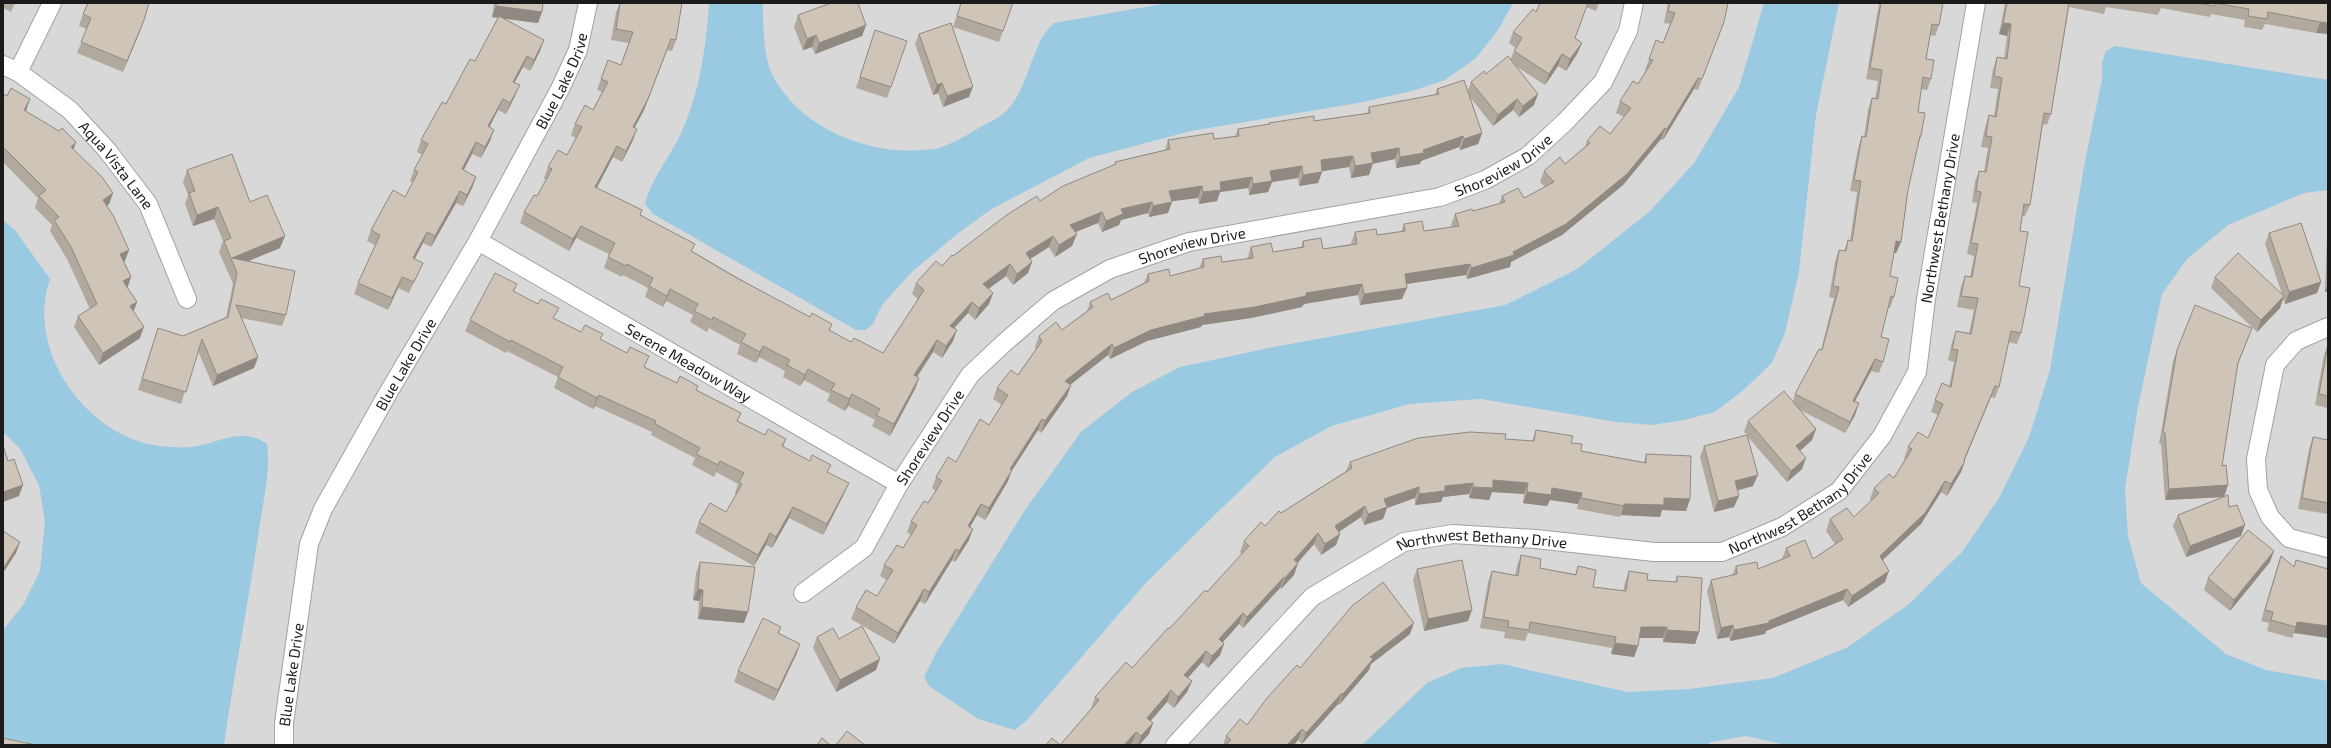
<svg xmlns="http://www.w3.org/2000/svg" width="2331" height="748" font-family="'Exo 2',sans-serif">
	<rect width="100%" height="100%" fill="#eeebdf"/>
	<path fill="#d9d8d8" d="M 3,3 L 1764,3 L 1739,87 L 1694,163 L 1650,211 L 1577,269 L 1505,305 L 1278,346 L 1028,719 L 1145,584 L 1222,508 L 1275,457 L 1332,426 L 1410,404 L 1481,399 L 1541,408 L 1715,412 L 1745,389 L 1772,363 L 1799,272 L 1816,116 L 1839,3 L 2328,3 L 2328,745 L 3,745 Z"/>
	<path fill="#9acae1" d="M 709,3 L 763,3 C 763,24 763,59 774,78 C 801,127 866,155 921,150 C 927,149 933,150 939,148 C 954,143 969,134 982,126 C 989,122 997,119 1003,114 C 1031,89 1029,45 1054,23 L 1168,3 L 1513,3 L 1498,30 L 1476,58 L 1445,80 L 1412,91 L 1358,103 L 1191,131 L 1089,158 L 990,210 L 956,235 L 913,271 L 882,305 L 873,324 L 865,330 L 856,330 L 653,214 L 645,204 C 652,177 671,156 682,131 C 700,90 706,47 709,3 Z
		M 1764,3 L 1839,3 L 1816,116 L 1799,272 L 1785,333 L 1772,363 L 1745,389 L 1715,412 L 1684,420 L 1652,425 L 1616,422 L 1481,399 L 1410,404 L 1332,426 L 1275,457 L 1222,508 L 1145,584 L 1028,719 L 1015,730 L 978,719 L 929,686 L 924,677 L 936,653 L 1025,510 L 1081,432 L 1132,392 L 1180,367 L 1278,346 L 1505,305 L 1577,269 L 1650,211 L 1694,163 L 1739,87 Z
		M 2115,46 L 2328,80 L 2328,190 L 2304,193 L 2228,225 L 2187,259 L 2162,294 L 2138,407 L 2125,489 L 2128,536 L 2141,583 L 2226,654 L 2266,670 L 2328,681 L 2328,745 L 1785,745 L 1746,736 L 1711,742 L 1706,745 L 1362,745 L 1427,683 L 1461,668 L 1502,664 L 1628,692 L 1689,689 L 1773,678 L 1848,647 L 1909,604 L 1962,552 L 1999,498 L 2029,437 L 2050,370 L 2084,166 L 2102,79 L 2102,62 L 2106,51 Z
		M 3,220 L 15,230 L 50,279 C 25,350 86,436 159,446 C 169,447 182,448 192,447 C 219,443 241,426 267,444 C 271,471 263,502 259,529 C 249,601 234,673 224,745 L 30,745 L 24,741 L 3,741 L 3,630 L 23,605 L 40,571 L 45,522 L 39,485 L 20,449 L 3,432 Z"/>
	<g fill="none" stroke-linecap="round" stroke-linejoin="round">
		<g stroke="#a2a2a2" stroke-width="20">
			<g id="street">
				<path id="s1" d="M 3,65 L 18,72 L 70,110 L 107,150 L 148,204 L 187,299"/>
				<path d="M 18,72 L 52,3"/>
				<path id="s2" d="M 478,241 L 899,484"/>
				<path d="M 2328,327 L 2296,341 L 2275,365 L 2256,459 L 2258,490 L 2270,517 L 2289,538 L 2328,548"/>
				<path id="s3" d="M 803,593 L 864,548 L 899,484 L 970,375 L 1004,343 L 1053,301 L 1110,269 L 1189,242 L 1440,197 L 1485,180 L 1528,156 L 1565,122 L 1603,82 L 1628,31 L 1634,3"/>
				<path id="s4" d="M 284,745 L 284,723 L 309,544 L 323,509 L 388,393 L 478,241 L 560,89 L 578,50 L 588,3"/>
				<path id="s5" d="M 1175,745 L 1312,597 L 1404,542 L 1453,534 L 1536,539 L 1654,552 L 1722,552 L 1782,527 L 1839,491 L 1882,436 L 1917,372 L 1926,299 L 1976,3"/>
			</g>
		</g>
		<use href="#street" stroke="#fff" stroke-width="18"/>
	</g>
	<path fill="#b1a99e" d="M 3,3 L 15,3 L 11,12 L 3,8 Z
		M 494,3 L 543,3 L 542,12 L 538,23 L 505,19 L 540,51 L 530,71 L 523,67 L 514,82 L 515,96 L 506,114 L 498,110 L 489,127 L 490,141 L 481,158 L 472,154 L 464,170 L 476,177 L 472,188 L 463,206 L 456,203 L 431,247 L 423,243 L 414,259 L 423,263 L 418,274 L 409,293 L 398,288 L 388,310 L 354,294 L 358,283 L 375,245 L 367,241 L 371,230 L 405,197 L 413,183 L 410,181 L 414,170 L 423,155 L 417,152 L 421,140 L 475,61 L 498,18 L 492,17 Z
		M 620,3 L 682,3 L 676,40 L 672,51 L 667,50 L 644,110 L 635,127 L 633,140 L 622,162 L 613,157 L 596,188 L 642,210 L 640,215 L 692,251 L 830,331 L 851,342 L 883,353 L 918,299 L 912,294 L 916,283 L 942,266 L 953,256 L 1040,201 L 1114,165 L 1115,162 L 1165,150 L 1168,140 L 1214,139 L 1235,136 L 1238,129 L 1268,125 L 1269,123 L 1314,121 L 1367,113 L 1369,107 L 1435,95 L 1437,89 L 1468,90 L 1471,82 L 1510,60 L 1514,51 L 1516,48 L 1509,43 L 1513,32 L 1536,12 L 1540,3 L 1599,3 L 1596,11 L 1586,7 L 1575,38 L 1582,43 L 1577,54 L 1566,71 L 1558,66 L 1545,85 L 1514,65 L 1534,105 L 1519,117 L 1513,110 L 1493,126 L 1470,97 L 1482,133 L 1478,144 L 1460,150 L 1459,147 L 1421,161 L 1420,164 L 1396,168 L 1395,159 L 1373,163 L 1369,175 L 1351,178 L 1349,167 L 1322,171 L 1322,172 L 1318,183 L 1299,186 L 1298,178 L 1272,182 L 1268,192 L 1249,195 L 1248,188 L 1220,192 L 1217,201 L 1199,204 L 1198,198 L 1172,201 L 1168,213 L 1149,217 L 1148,213 L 1121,220 L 1119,225 L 1102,232 L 1098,223 L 1075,232 L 1072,246 L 1055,257 L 1049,247 L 1030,259 L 1032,262 L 1028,273 L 1013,285 L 1006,276 L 988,289 L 993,293 L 989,304 L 975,320 L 968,313 L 954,328 L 953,341 L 942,358 L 933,352 L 917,377 L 919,378 L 915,389 L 890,436 L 872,426 L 875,420 L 848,406 L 845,411 L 827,401 L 830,394 L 804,380 L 800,386 L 783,377 L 785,371 L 759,357 L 756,363 L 737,354 L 740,345 L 709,328 L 707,332 L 690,322 L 693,315 L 666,301 L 663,307 L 645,297 L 648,288 L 623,275 L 622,277 L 604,268 L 609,254 L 576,238 L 569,251 L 520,223 L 524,212 L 537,196 L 546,180 L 544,178 L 548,167 L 567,155 L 576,138 L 571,135 L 575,124 L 593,110 L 602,92 L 597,90 L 601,79 L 621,65 L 629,43 L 611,40 L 616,12 Z
		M 961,3 L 1013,3 L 999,42 L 953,27 Z
		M 1668,3 L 1728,3 L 1724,22 L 1698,90 L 1694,89 L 1663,140 L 1661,139 L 1623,185 L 1562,235 L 1511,262 L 1510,267 L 1467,279 L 1466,275 L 1406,284 L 1402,299 L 1360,305 L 1358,295 L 1304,304 L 1302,307 L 1251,318 L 1202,325 L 1201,327 L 1147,341 L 1110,359 L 1108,355 L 1070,385 L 1071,385 L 1067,396 L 1041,433 L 1038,430 L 1011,472 L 1008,481 L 985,520 L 977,515 L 970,527 L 969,540 L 955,562 L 952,560 L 925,604 L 920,601 L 894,644 L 851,619 L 856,607 L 877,596 L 887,580 L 880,576 L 884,565 L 903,548 L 911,535 L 907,532 L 911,521 L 928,503 L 936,491 L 932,488 L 936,477 L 956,462 L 989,425 L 1002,405 L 993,399 L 997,388 L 1018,375 L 1036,349 L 1035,347 L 1039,336 L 1062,330 L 1087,311 L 1090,302 L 1111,300 L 1144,283 L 1148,274 L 1170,276 L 1199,268 L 1203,259 L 1222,262 L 1247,259 L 1251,247 L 1273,252 L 1301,247 L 1303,241 L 1323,249 L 1351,244 L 1351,243 L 1355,232 L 1377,235 L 1401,232 L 1404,224 L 1424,231 L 1452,227 L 1451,225 L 1455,214 L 1473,211 L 1499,204 L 1502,196 L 1524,198 L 1545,187 L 1540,182 L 1544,171 L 1565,164 L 1585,147 L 1587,141 L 1610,134 L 1624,117 L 1616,113 L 1620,101 L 1638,84 L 1646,70 L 1645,70 L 1656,40 L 1663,43 L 1670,24 L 1664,23 Z
		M 1879,3 L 1943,3 L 1939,25 L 1935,36 L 1930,35 L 1926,59 L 1931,79 L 1927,90 L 1921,89 L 1918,112 L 1917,147 L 1908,190 L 1901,242 L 1896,253 L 1894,253 L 1890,276 L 1894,297 L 1890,308 L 1888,308 L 1881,337 L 1883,362 L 1879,373 L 1871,371 L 1855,401 L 1859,403 L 1855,415 L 1845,433 L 1800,410 L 1816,429 L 1812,440 L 1800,451 L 1802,469 L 1787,482 L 1747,436 L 1753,486 L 1737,491 L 1734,507 L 1714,512 L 1700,457 L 1704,446 L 1747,435 L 1744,432 L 1748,421 L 1793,401 L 1795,394 L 1821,350 L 1834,298 L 1829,297 L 1835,262 L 1839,250 L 1844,251 L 1848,240 L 1850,241 L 1857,192 L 1850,191 L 1858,148 L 1862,136 L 1864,137 L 1868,110 L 1872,98 L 1875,99 L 1878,81 L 1866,79 Z
		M 2005,3 L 2328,3 L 2316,33 L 2265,24 L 2262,30 L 2244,27 L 2245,20 L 2211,14 L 2210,17 L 2161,8 L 2158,15 L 2106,7 L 2104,14 L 2069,7 L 2051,114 L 2047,125 L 2043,124 L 2030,205 L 2025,216 L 2022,216 L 2020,231 L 2019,286 L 2021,333 L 2017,344 L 2008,342 L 1999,387 L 1995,398 L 1991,397 L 1964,460 L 1965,461 L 1961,472 L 1947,496 L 1941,492 L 1921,524 L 1883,560 L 1885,582 L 1848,607 L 1843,600 L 1766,631 L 1765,634 L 1730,641 L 1729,637 L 1717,639 L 1707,591 L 1711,580 L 1732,575 L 1736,566 L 1758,569 L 1782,559 L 1786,548 L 1813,559 L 1835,544 L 1826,531 L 1830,519 L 1854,517 L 1871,501 L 1870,499 L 1874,488 L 1894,478 L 1905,459 L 1904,459 L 1908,447 L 1928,438 L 1938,415 L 1931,412 L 1935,400 L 1949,386 L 1954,362 L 1948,360 L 1952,342 L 1956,331 L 1969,333 L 1974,310 L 1957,307 L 1961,287 L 1965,276 L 1970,277 L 1974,256 L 1967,254 L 1977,203 L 1972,202 L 1975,182 L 1979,171 L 1984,171 L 1988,148 L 1981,147 L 1985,127 L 1989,115 L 1994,116 L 1998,89 L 1990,88 L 1993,69 L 1997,57 L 2004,58 L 2007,36 L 1999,34 Z
		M 83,14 L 140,31 L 123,72 L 77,53 L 87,29 L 79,26 Z
		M 798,15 L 866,25 L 862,36 L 815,54 L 812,47 L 803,50 L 794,27 Z
		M 875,30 L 891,87 L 887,98 L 856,88 Z
		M 919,34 L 969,97 L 943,107 L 938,93 L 933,95 L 915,44 Z
		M 3,94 L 26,111 L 74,150 L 113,193 L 109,204 L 107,206 L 125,261 L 124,261 L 131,277 L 127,287 L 137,302 L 133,311 L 140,338 L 99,365 L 74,327 L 78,316 L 90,309 L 67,259 L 50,231 L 52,225 L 35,208 L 38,198 L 3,162 Z
		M 187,170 L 250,202 L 280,248 L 248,261 L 286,315 L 282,326 L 241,318 L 258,357 L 254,368 L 213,386 L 198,351 L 181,404 L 138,390 L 158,328 L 183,336 L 226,317 L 233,284 L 219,252 L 223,241 L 214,219 L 193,226 L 185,204 L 188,195 L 183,182 Z
		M 2328,231 L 2328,292 L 2325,292 L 2327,234 Z
		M 2269,233 L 2321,282 L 2317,293 L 2285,304 L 2283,298 L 2280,308 L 2257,332 L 2211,288 L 2215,277 L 2282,294 L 2265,244 Z
		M 517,284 L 514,291 L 555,319 L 581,332 L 601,340 L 645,367 L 677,383 L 698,386 L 696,390 L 741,413 L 738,421 L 765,435 L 786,439 L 783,447 L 828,472 L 844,494 L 823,535 L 789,518 L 772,548 L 766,545 L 754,566 L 695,533 L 699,522 L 726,512 L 736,494 L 735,493 L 738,484 L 716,472 L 714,477 L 692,465 L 695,458 L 651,435 L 652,432 L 595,406 L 593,409 L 554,388 L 558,377 L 507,351 L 506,353 L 465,331 L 470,320 Z
		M 2248,339 L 2238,364 L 2222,466 L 2224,497 L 2165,500 L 2161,444 L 2159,444 L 2173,361 L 2177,350 Z
		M 2328,344 L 2328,408 L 2315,405 L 2324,355 Z
		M 1536,430 L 1571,443 L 1581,451 L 1644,462 L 1646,454 L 1690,499 L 1686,511 L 1662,510 L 1660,517 L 1621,515 L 1620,517 L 1577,509 L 1578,504 L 1550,500 L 1547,506 L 1523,503 L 1524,494 L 1492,492 L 1489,500 L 1469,498 L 1469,494 L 1443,497 L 1441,502 L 1415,505 L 1415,498 L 1387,508 L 1383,519 L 1364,525 L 1361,517 L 1339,532 L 1340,534 L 1336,545 L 1321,555 L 1314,544 L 1298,563 L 1294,575 L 1281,589 L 1280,588 L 1243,628 L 1239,624 L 1223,642 L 1224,644 L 1220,655 L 1208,668 L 1202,662 L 1188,678 L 1192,681 L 1187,692 L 1174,708 L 1167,702 L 1151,721 L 1153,723 L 1149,734 L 1139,745 L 1134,745 L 1132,743 L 1130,745 L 1060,745 L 1091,709 L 1095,697 L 1132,668 L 1169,629 L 1207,592 L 1242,554 L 1240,552 L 1244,541 L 1265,526 L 1281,513 L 1346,471 L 1350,462 L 1505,439 L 1532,441 Z
		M 2313,437 L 2328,440 L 2328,514 L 2298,509 L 2309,449 Z
		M 2229,507 L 2241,536 L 2186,557 L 2173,526 L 2178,515 Z
		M 1521,555 L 1540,568 L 1575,574 L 1578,566 L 1593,587 L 1623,591 L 1625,582 L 1629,571 L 1647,580 L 1675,582 L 1677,576 L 1699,632 L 1695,644 L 1663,642 L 1663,638 L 1639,638 L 1638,646 L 1634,657 L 1611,654 L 1612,648 L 1528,633 L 1525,641 L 1504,638 L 1505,632 L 1480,628 L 1488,582 L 1492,571 L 1515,575 L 1517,566 Z
		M 2281,556 L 2294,567 L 2296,560 L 2328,569 L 2294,633 L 2292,638 L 2267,631 L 2269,623 L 2261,621 L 2277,567 Z
		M 700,562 L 744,623 L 698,619 L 699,601 L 693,600 L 696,573 Z
		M 2270,562 L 2230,611 L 2204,590 L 2208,578 Z
		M 1417,569 L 1468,621 L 1424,631 L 1413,580 Z
		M 781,627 L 779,634 L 800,644 L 796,655 L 774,701 L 734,682 L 738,671 Z
		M 1410,634 L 1371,664 L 1369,670 L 1339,705 L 1338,704 L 1302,744 L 1298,740 L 1294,745 L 1223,745 L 1226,736 L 1247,725 L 1300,668 Z
		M 817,637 L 839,639 L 876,670 L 836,692 L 813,648 Z"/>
	<path fill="#908981" d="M 496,6 L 542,12 L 538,23 L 492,17 Z
		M 144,20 L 140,31 L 123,72 L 127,61 Z
		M 2320,22 L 2328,23 L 2328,34 L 2316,33 Z
		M 2003,23 L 2011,24 L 2007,36 L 1999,34 Z
		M 866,25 L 862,36 L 815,54 L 819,43 Z
		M 816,35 L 812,47 L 803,50 L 807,39 Z
		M 671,39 L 644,110 L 629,138 L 633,127 Z
		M 544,40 L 540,51 L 530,71 L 534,60 Z
		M 1582,43 L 1577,54 L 1566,71 L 1570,59 Z
		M 1562,54 L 1558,66 L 1545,85 L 1549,74 Z
		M 527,56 L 523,67 L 509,93 L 513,82 Z
		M 1698,78 L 1694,89 L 1663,140 L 1667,129 Z
		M 942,83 L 938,93 L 933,95 L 937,85 Z
		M 520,85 L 515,96 L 506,114 L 510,103 Z
		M 973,87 L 969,97 L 943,107 L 947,96 Z
		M 1538,94 L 1534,105 L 1519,117 L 1523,106 Z
		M 30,99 L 26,111 L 19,121 L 24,110 Z
		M 503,99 L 498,110 L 484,138 L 488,126 Z
		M 1517,99 L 1513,110 L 1493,126 L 1498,115 Z
		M 1665,128 L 1661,139 L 1623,185 L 1562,235 L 1511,262 L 1510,267 L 1467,279 L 1471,268 Z
		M 637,129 L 633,140 L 622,162 L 626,151 Z
		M 494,130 L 490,141 L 481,158 L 485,147 Z
		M 1482,133 L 1478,144 L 1460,150 L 1464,139 Z
		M 1463,136 L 1459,147 L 1421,161 L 1420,164 L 1396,168 L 1400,157 L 1423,150 Z
		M 1920,136 L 1921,136 L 1917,147 Z
		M 76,142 L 72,154 L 71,147 Z
		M 476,142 L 472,154 L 458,180 L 462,169 Z
		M 617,146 L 613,157 L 591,199 L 595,187 Z
		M 1399,148 L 1395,159 L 1372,164 L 1373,163 L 1369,175 L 1351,178 L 1355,166 L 1371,153 Z
		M 1353,156 L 1349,167 L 1317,172 L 1321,160 Z
		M 1302,166 L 1298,178 L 1272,182 L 1268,192 L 1249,195 L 1253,184 L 1270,171 Z
		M 1322,172 L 1318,183 L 1299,186 L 1303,175 Z
		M 476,177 L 472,188 L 463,206 L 467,195 Z
		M 1252,177 L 1248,188 L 1220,192 L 1217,201 L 1199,204 L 1203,192 L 1220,182 Z
		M 1202,186 L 1198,198 L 1165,202 L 1169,191 Z
		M 460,191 L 456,203 L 431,247 L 435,236 Z
		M 113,193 L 109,204 L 99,211 L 103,200 Z
		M 1152,202 L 1148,213 L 1121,220 L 1119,225 L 1102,232 L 1106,221 L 1121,209 Z
		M 1172,202 L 1168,213 L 1149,217 L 1153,206 Z
		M 218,207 L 214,219 L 193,226 L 197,215 Z
		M 1102,212 L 1098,223 L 1066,236 L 1070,225 Z
		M 581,226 L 576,238 L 569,251 L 573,239 Z
		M 427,232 L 423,243 L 409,270 L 413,258 Z
		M 1077,234 L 1072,246 L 1055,257 L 1059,245 Z
		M 285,236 L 280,248 L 234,267 L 232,258 Z
		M 1053,236 L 1049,247 L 1022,264 L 1026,253 Z
		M 1896,241 L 1901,242 L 1896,253 L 1892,253 Z
		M 129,250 L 125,261 L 116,265 L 120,254 Z
		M 1032,262 L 1028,273 L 1013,285 L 1017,274 Z
		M 1010,264 L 1006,276 L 979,296 L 983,284 Z
		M 1470,264 L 1466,275 L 1400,285 L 1405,274 Z
		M 131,277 L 127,289 L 123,281 Z
		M 402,277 L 398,288 L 388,310 L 392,298 Z
		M 2321,282 L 2317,293 L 2285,304 L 2289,292 Z
		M 2328,283 L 2328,292 L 2325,292 Z
		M 1362,284 L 1358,295 L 1304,304 L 1302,307 L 1251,318 L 1202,325 L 1201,327 L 1147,341 L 1110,359 L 1114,348 L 1151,330 L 1204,314 L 1306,293 Z
		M 1407,288 L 1402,299 L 1360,305 L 1364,294 Z
		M 670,289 L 666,301 L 663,307 L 667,296 Z
		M 993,293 L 989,304 L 975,320 L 979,308 Z
		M 2284,296 L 2280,308 L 2257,332 L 2261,320 Z
		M 137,302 L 133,313 L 130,306 Z
		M 972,302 L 968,313 L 946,337 L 950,326 Z
		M 144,327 L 140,338 L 99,365 L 103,353 Z
		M 957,330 L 953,341 L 942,358 L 946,346 Z
		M 937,340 L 933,352 L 910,387 L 914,375 Z
		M 1112,344 L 1108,355 L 1061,392 L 1065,381 Z
		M 763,346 L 759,357 L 756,363 L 760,352 Z
		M 258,357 L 254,368 L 213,386 L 217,375 Z
		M 1875,359 L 1871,371 L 1849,412 L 1853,401 Z
		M 808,369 L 804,380 L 800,386 L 805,375 Z
		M 919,378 L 915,389 L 890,436 L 894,424 Z
		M 1071,385 L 1067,396 L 1041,433 L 1045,421 Z
		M 1995,386 L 1991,397 L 1961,469 L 1965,461 L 1961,472 L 1947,496 L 1951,484 L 1964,460 Z
		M 852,394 L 848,406 L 845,411 L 849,399 Z
		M 599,395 L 595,406 L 593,409 L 597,398 Z
		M 1859,403 L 1855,415 L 1845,433 L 1850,422 Z
		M 1042,419 L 1038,430 L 1011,472 L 1008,481 L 985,520 L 989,508 L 1010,469 Z
		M 1816,429 L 1812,440 L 1792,458 L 1796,446 Z
		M 1806,458 L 1802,469 L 1787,482 L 1791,471 Z
		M 720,461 L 716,472 L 714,477 L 718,465 Z
		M 1758,475 L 1753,486 L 1730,492 L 1735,481 Z
		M 1493,480 L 1528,483 L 1524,494 L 1492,492 L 1489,500 L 1469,498 L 1473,487 Z
		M 1945,481 L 1941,492 L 1921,524 L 1875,567 L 1880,556 Z
		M 849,483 L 844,494 L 823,535 L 827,524 Z
		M 1473,483 L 1469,494 L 1443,497 L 1441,502 L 1415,505 L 1419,494 L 1445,486 Z
		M 23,485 L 19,496 L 3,502 L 3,492 Z
		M 2228,485 L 2224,497 L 2165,500 L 2169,489 Z
		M 1419,487 L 1415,498 L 1387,508 L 1383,519 L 1364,525 L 1368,514 L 1384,499 Z
		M 1552,488 L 1582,493 L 1578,504 L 1550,500 L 1547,506 L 1523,503 L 1527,492 Z
		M 1739,496 L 1734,507 L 1714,512 L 1718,501 Z
		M 1664,498 L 1690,499 L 1686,511 L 1662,510 L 1660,517 L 1621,515 L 1624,504 Z
		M 981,504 L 977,515 L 964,537 L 968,526 Z
		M 1365,506 L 1361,517 L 1331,537 L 1335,526 Z
		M 793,507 L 789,518 L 772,548 L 776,537 Z
		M 2245,525 L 2241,536 L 2186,557 L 2190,546 Z
		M 973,529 L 969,540 L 955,562 L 959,551 Z
		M 770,533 L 766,545 L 754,566 L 758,555 Z
		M 1318,533 L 1314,544 L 1290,571 L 1294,560 Z
		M 1340,534 L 1336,545 L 1321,555 L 1325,544 Z
		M 20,542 L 16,553 L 3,573 L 3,569 Z
		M 956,549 L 952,560 L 925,604 L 929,592 Z
		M 2274,551 L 2270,562 L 2230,611 L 2234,600 Z
		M 1298,563 L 1294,575 L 1281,589 L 1285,578 Z
		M 1889,571 L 1885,582 L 1848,607 L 1852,596 Z
		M 1284,577 L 1280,588 L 1243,628 L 1247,617 Z
		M 698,589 L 703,590 L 699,601 L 693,600 Z
		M 924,589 L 920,601 L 894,644 L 898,633 Z
		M 1847,589 L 1843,600 L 1766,631 L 1765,634 L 1730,641 L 1734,630 L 1769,621 Z
		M 702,607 L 748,612 L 744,623 L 698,619 Z
		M 1472,610 L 1468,621 L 1424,631 L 1428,619 Z
		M 1243,613 L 1239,624 L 1215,651 L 1219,639 Z
		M 2297,622 L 2328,626 L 2328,638 L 2294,633 Z
		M 1414,623 L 1410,634 L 1371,664 L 1369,670 L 1339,705 L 1343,694 L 1370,657 Z
		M 1733,625 L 1729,637 L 1717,639 L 1721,628 Z
		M 1641,627 L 1667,627 L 1663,638 L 1636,638 Z
		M 1667,630 L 1699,632 L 1695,644 L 1663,642 Z
		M 1615,643 L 1638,646 L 1634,657 L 1611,654 Z
		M 800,644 L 796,655 L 774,701 L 778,690 Z
		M 1224,644 L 1220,655 L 1208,668 L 1212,656 Z
		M 1206,651 L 1202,662 L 1180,686 L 1184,675 Z
		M 880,659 L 876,670 L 836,692 L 840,680 Z
		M 1192,681 L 1187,692 L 1174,708 L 1178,697 Z
		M 1171,690 L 1167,702 L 1143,729 L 1147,718 Z
		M 1342,693 L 1338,704 L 1302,744 L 1306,733 Z
		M 1153,723 L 1149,734 L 1139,745 L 1138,745 L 1141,736 Z
		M 1302,729 L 1298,740 L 1294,745 L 1287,745 Z
		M 1136,732 L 1132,743 L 1130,745 L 1124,745 Z"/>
	<path fill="#cec4b8" stroke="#908981" d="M 88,3 L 149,3 L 144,20 L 127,61 L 81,42 L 91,18 L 83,14 Z
		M 496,3 L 543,3 L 542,12 L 496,6 Z
		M 620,3 L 682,3 L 676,40 L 671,39 L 648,99 L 633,127 L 637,129 L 626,151 L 617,146 L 595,187 L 642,210 L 640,215 L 695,244 L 691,251 L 735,277 L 810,317 L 812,313 L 832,324 L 829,330 L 851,342 L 854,338 L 883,353 L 924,290 L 916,283 L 936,261 L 942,266 L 952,255 L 953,256 L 1008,214 L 1037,196 L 1040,201 L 1063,186 L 1116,164 L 1115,162 L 1170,149 L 1168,140 L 1213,133 L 1214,139 L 1239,136 L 1238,129 L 1270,124 L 1269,123 L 1314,116 L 1314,121 L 1370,113 L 1369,107 L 1439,94 L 1437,89 L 1464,80 L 1482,133 L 1464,139 L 1463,136 L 1423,150 L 1424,153 L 1400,157 L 1399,148 L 1371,153 L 1373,163 L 1355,166 L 1353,156 L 1321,160 L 1322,172 L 1303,175 L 1302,166 L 1270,171 L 1272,181 L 1253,184 L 1252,177 L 1220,182 L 1221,190 L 1203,192 L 1202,186 L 1169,191 L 1172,202 L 1153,206 L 1152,202 L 1121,209 L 1123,214 L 1106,221 L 1102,212 L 1070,225 L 1077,234 L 1059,245 L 1053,236 L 1026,253 L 1032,262 L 1017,274 L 1010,264 L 983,284 L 993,293 L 979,308 L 972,302 L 950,326 L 957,330 L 946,346 L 937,340 L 914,375 L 919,378 L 894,424 L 876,415 L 880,409 L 852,394 L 849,399 L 831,390 L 835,384 L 808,369 L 805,375 L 787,365 L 790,360 L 763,346 L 760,352 L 741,342 L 746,334 L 713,317 L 712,320 L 694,311 L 698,304 L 670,289 L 667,296 L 649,286 L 653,278 L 627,264 L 626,266 L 608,257 L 615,243 L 581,226 L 573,239 L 524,212 L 534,195 L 537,196 L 552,169 L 548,167 L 558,150 L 567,155 L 582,127 L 575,124 L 585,105 L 593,110 L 608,82 L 601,79 L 608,60 L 621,65 L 633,32 L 616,29 Z
		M 831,3 L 858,3 L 866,25 L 819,43 L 816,35 L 807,39 L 798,15 Z
		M 961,3 L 1013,3 L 1003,31 L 957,16 Z
		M 1540,3 L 1588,3 L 1575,38 L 1582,43 L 1570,59 L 1562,54 L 1549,74 L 1514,51 L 1522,38 L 1513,32 L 1533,9 L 1536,12 Z
		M 1670,3 L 1728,3 L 1724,22 L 1702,79 L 1698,78 L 1667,129 L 1665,128 L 1627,174 L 1566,224 L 1513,252 L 1514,255 L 1471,268 L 1470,264 L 1405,274 L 1407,288 L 1364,294 L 1362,284 L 1306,293 L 1306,296 L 1255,307 L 1204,314 L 1205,316 L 1151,330 L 1114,348 L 1112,344 L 1065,381 L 1071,385 L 1045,421 L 1042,419 L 1010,469 L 1012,470 L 989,508 L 981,504 L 968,526 L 973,529 L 959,551 L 956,549 L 929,592 L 924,589 L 898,633 L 856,607 L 866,590 L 877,596 L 893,570 L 884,565 L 897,545 L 903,548 L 917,525 L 911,521 L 924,501 L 928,503 L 942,481 L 936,477 L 948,457 L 956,462 L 980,419 L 989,425 L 1008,395 L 997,388 L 1011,370 L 1018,375 L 1042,341 L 1039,336 L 1056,322 L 1062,330 L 1093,307 L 1090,302 L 1108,293 L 1111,300 L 1149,281 L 1148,274 L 1169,269 L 1170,276 L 1204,267 L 1203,259 L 1221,256 L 1222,262 L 1253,258 L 1251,247 L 1271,243 L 1273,252 L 1304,247 L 1303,241 L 1321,238 L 1323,249 L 1357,244 L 1355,232 L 1376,229 L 1377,235 L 1405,231 L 1404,224 L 1422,221 L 1424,231 L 1459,226 L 1455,214 L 1472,209 L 1473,211 L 1505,202 L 1502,196 L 1518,188 L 1524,198 L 1554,182 L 1544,171 L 1560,157 L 1565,164 L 1590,143 L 1587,141 L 1600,126 L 1610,134 L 1631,108 L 1620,101 L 1633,81 L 1638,84 L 1653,60 L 1649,59 L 1656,40 L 1663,43 L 1675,13 L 1668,11 Z
		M 1881,3 L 1943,3 L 1939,25 L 1932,24 L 1926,59 L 1934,60 L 1931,79 L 1923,77 L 1918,112 L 1925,113 L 1921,136 L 1920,136 L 1908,190 L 1901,242 L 1896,241 L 1890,276 L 1898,278 L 1894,297 L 1891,296 L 1881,337 L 1889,339 L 1883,362 L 1875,359 L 1853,401 L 1859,403 L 1850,422 L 1795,394 L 1819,349 L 1822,350 L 1839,287 L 1833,286 L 1839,250 L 1846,251 L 1848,240 L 1852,241 L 1861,181 L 1854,180 L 1862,136 L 1866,137 L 1872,98 L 1878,99 L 1882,70 L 1870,68 Z
		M 2007,3 L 2069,3 L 2051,114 L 2044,113 L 2030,205 L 2024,204 L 2020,231 L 2028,232 L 2019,286 L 2030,288 L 2021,333 L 2011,331 L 1999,387 L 1995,386 L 1964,460 L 1965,461 L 1951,484 L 1945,481 L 1925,513 L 1880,556 L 1889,571 L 1852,596 L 1847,589 L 1769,621 L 1769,623 L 1734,630 L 1733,625 L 1721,628 L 1711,580 L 1737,574 L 1736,566 L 1757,562 L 1758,569 L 1790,556 L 1786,548 L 1805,540 L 1813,559 L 1843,539 L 1830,519 L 1847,508 L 1854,517 L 1879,493 L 1874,488 L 1889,474 L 1894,478 L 1912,449 L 1908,447 L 1918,432 L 1928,438 L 1943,404 L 1935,400 L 1942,383 L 1951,387 L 1958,350 L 1952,349 L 1956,331 L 1971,334 L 1978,298 L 1961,296 L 1965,276 L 1972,277 L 1978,244 L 1971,243 L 1981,192 L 1976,191 L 1979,171 L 1986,172 L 1992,137 L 1986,136 L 1989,115 L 1996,117 L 2002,78 L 1994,76 L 1997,57 L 2007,59 L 2011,24 L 2003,23 Z
		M 2198,3 L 2215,3 L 2214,6 Z
		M 2215,3 L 2328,3 L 2328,23 L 2320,22 L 2268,12 L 2267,19 L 2248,16 L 2249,9 Z
		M 499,16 L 544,40 L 534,60 L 527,56 L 513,82 L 520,85 L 510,103 L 503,99 L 488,126 L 494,130 L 485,147 L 476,142 L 462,169 L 476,177 L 467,195 L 460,191 L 435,236 L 427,232 L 413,258 L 423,263 L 414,282 L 402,277 L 392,298 L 358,283 L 380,235 L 371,230 L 393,190 L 405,197 L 418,172 L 414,170 L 428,144 L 421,140 L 442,102 L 446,104 L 470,59 L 475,61 Z
		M 951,23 L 973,87 L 947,96 L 942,83 L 937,85 L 919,34 Z
		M 875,30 L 907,41 L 891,87 L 860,77 Z
		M 1508,56 L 1538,94 L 1523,106 L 1517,99 L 1498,115 L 1471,82 L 1484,71 L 1486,74 Z
		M 11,88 L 30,99 L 24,110 L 59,131 L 62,128 L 76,142 L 71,147 L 102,177 L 113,193 L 103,200 L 114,217 L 129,250 L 120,254 L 131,277 L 123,281 L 137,302 L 130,306 L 144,327 L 103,353 L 78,316 L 97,304 L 71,247 L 54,220 L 59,217 L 39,196 L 46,190 L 3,147 L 3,94 L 7,96 Z
		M 232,154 L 250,202 L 267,195 L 285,236 L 232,258 L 295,271 L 286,315 L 236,305 L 258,357 L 217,375 L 202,339 L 186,392 L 142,379 L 158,328 L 183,336 L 228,317 L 237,273 L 224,241 L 231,238 L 218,207 L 197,215 L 189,193 L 195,191 L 187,170 Z
		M 2301,223 L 2321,282 L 2289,292 L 2269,233 Z
		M 2238,253 L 2284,296 L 2261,320 L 2215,277 Z
		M 495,273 L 517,284 L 513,291 L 538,304 L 541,299 L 559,308 L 553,318 L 581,332 L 585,325 L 603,334 L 600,339 L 627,353 L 630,347 L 649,356 L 644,367 L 677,383 L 680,376 L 698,386 L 696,390 L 741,413 L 737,421 L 765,435 L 768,429 L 786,439 L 782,446 L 810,461 L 812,455 L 831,465 L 827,472 L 849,483 L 827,524 L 793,507 L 776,537 L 770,533 L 758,555 L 699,522 L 710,503 L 726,512 L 742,484 L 739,482 L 744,473 L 720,461 L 718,465 L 696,454 L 700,448 L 655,424 L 656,421 L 599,395 L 597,398 L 558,377 L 563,367 L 511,340 L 510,342 L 470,320 Z
		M 2195,305 L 2252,328 L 2238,363 L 2222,466 L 2226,465 L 2228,485 L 2169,489 L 2165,433 L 2163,432 L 2177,350 Z
		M 2328,344 L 2328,396 L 2319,394 Z
		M 1784,391 L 1816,429 L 1796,446 L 1806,458 L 1791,471 L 1748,421 Z
		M 1536,430 L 1573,436 L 1571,443 L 1582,444 L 1581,451 L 1646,463 L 1646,454 L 1691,456 L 1690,499 L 1664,498 L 1664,505 L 1624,504 L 1624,506 L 1581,498 L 1582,493 L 1552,488 L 1551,495 L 1527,492 L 1528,483 L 1493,480 L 1493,488 L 1473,487 L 1473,483 L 1445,486 L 1445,491 L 1419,494 L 1419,487 L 1384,499 L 1387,507 L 1368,514 L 1365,506 L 1335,526 L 1340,534 L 1325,544 L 1318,533 L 1294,560 L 1298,563 L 1285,578 L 1284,577 L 1247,617 L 1243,613 L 1219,639 L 1224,644 L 1212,656 L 1206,651 L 1184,675 L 1192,681 L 1178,697 L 1171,690 L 1147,718 L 1153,723 L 1141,736 L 1136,732 L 1124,745 L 1060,745 L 1099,700 L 1095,697 L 1126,662 L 1132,668 L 1168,628 L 1169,629 L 1205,590 L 1207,592 L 1249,546 L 1244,541 L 1261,522 L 1265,526 L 1279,511 L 1281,513 L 1352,468 L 1350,462 L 1418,438 L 1470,432 L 1506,434 L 1505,439 L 1534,441 Z
		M 1747,435 L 1758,475 L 1735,481 L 1739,496 L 1718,501 L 1704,446 Z
		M 2313,437 L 2328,440 L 2328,503 L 2302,498 Z
		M 3,446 L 8,461 L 14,459 L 23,485 L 3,492 Z
		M 2228,495 L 2229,507 L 2237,505 L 2245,525 L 2190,546 L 2178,515 Z
		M 2248,530 L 2274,551 L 2234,600 L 2208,578 Z
		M 3,531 L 20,542 L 3,569 Z
		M 1521,555 L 1541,559 L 1540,568 L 1576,575 L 1578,566 L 1596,570 L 1593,587 L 1626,591 L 1629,571 L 1648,574 L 1647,580 L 1677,582 L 1677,576 L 1702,578 L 1699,632 L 1667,630 L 1667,627 L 1641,627 L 1638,646 L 1615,643 L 1616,637 L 1530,622 L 1529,630 L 1508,627 L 1509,621 L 1484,617 L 1492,571 L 1518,576 Z
		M 2281,556 L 2294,567 L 2296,560 L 2328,569 L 2328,626 L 2297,622 L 2296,627 L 2271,620 L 2273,612 L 2265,610 Z
		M 1462,560 L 1472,610 L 1428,619 L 1417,569 Z
		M 700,562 L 755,567 L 748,612 L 702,607 L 703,590 L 698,589 Z
		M 1383,582 L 1414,623 L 1370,657 L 1373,659 L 1343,694 L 1342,693 L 1306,733 L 1302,729 L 1287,745 L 1226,745 L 1231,740 L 1226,736 L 1240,719 L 1247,725 L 1267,698 L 1297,665 L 1300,668 L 1352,606 Z
		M 763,618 L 781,627 L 778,633 L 800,644 L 778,690 L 738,671 Z
		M 862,626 L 880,659 L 840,680 L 817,637 L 833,628 L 839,639 Z
		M 847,731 L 865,745 L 836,745 Z
		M 3,738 L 36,745 L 3,745 Z
		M 822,738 L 830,745 L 817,745 Z
		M 1052,738 L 1060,745 L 1046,745 Z"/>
	<g text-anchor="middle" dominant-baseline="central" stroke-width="3" stroke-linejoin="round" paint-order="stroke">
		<g font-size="15" fill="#1b1b1b" stroke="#fff">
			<text stroke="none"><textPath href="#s4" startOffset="731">Blue Lake Drive</textPath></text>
			<text stroke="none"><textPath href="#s3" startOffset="865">Shoreview Drive</textPath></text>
			<text stroke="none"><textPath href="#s1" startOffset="153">Aqua Vista Lane</textPath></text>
			<text stroke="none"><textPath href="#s5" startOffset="1059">Northwest Bethany Drive</textPath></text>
			<text stroke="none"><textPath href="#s3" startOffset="541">Shoreview Drive</textPath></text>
			<text stroke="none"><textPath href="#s2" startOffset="243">Serene Meadow Way</textPath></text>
			<text stroke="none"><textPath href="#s4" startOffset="407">Blue Lake Drive</textPath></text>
			<text stroke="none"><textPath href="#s3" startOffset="205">Shoreview Drive</textPath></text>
			<text stroke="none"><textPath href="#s5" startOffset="722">Northwest Bethany Drive</textPath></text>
			<text stroke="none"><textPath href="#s5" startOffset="387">Northwest Bethany Drive</textPath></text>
			<text stroke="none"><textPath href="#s4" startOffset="71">Blue Lake Drive</textPath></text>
		</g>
	</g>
	<rect width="2331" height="748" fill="none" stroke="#1b1b1b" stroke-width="8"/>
</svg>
